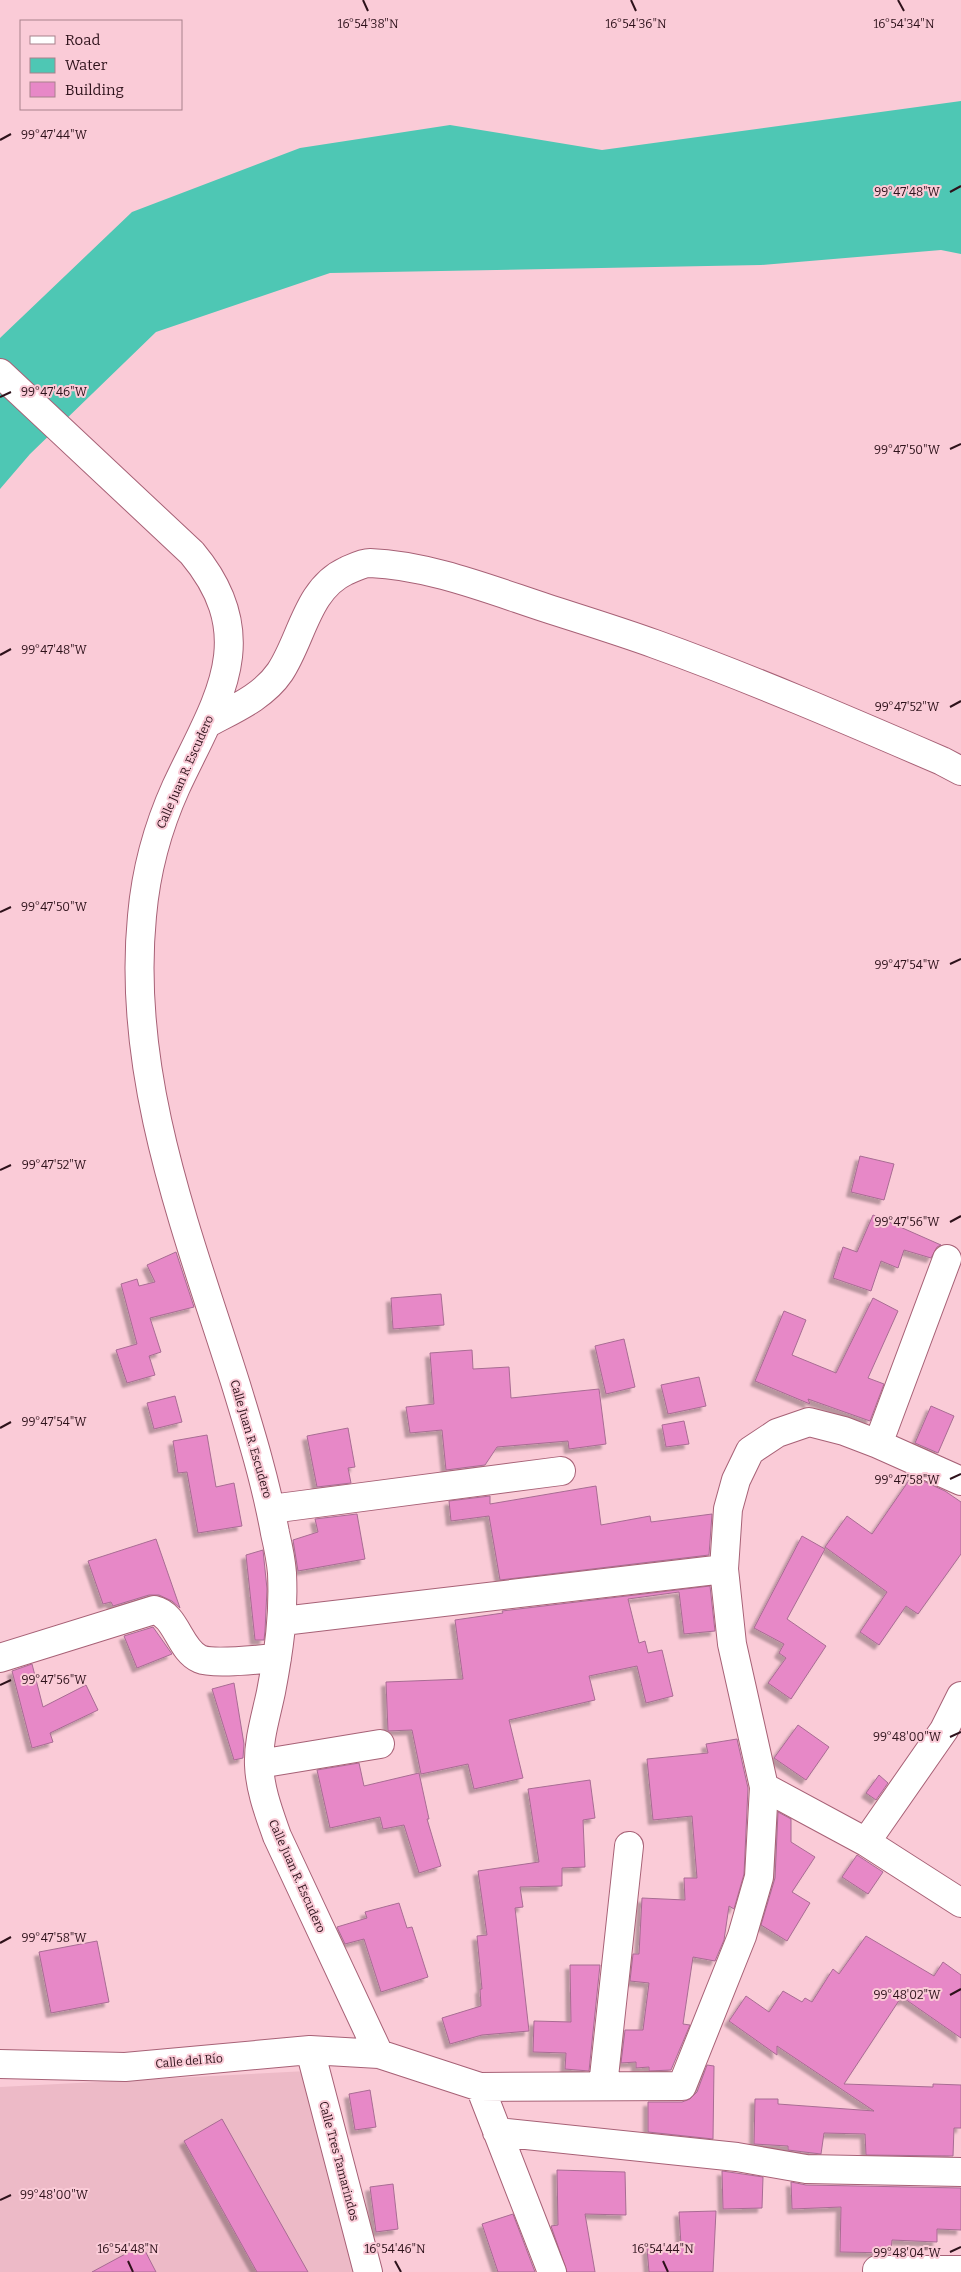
<svg xmlns="http://www.w3.org/2000/svg" width="961" height="2272" font-family="Bitter,serif">
	<defs>
		<filter id="shadow"><feDropShadow dx="-4.5" dy="4.5" stdDeviation="1" flood-color="#0004"/></filter>
	</defs>
	<rect width="100%" height="100%" fill="#facbd7"/>
	<path fill="#edbac7" d="M 307,2071 L 359,2272 L 0,2272 L 0,2087 Z"/>
	<path fill="#4ec7b4" d="M 961,101 L 961,254 L 941,250 L 761,265 L 330,273 L 156,332 L 30,454 L 0,489 L 0,338 L 132,212 L 300,148 L 450,125 L 602,150 Z"/>
	<path fill="#e788c7" stroke="#a86c93" filter="url(#shadow)" d="M 860,1156 L 894,1164 L 884,1200 L 851,1192 Z
		M 873,1215 L 941,1245 L 937,1247 L 931,1258 L 904,1250 L 898,1268 L 881,1261 L 871,1291 L 833,1278 L 843,1247 L 857,1252 Z
		M 176,1252 L 194,1307 L 150,1318 L 161,1352 L 149,1356 L 155,1375 L 127,1383 L 116,1350 L 137,1344 L 121,1284 L 137,1279 L 139,1286 L 155,1282 L 147,1265 Z
		M 441,1294 L 444,1325 L 393,1329 L 391,1298 Z
		M 873,1298 L 898,1311 L 868,1378 L 884,1384 L 870,1421 L 808,1399 L 810,1404 L 755,1381 L 784,1311 L 806,1320 L 792,1355 L 836,1373 Z
		M 624,1339 L 635,1387 L 606,1394 L 595,1346 Z
		M 472,1350 L 473,1369 L 509,1367 L 511,1398 L 599,1389 L 606,1444 L 569,1449 L 568,1441 L 497,1447 L 485,1465 L 446,1470 L 442,1430 L 410,1433 L 406,1407 L 434,1404 L 430,1353 Z
		M 699,1377 L 706,1406 L 668,1414 L 661,1385 Z
		M 175,1396 L 182,1422 L 154,1429 L 147,1403 Z
		M 931,1406 L 954,1416 L 938,1453 L 915,1443 Z
		M 684,1421 L 689,1444 L 666,1447 L 662,1425 Z
		M 348,1428 L 355,1467 L 348,1468 L 351,1483 L 317,1487 L 307,1436 Z
		M 207,1435 L 216,1487 L 234,1483 L 242,1526 L 198,1533 L 187,1472 L 178,1473 L 173,1441 Z
		M 912,1476 L 945,1491 L 961,1502 L 961,1554 L 918,1614 L 906,1606 L 879,1645 L 860,1632 L 887,1592 L 825,1547 L 847,1516 L 872,1534 Z
		M 596,1486 L 601,1525 L 650,1516 L 651,1522 L 712,1514 L 709,1555 L 500,1580 L 489,1516 L 451,1521 L 449,1501 L 490,1496 L 490,1504 Z
		M 357,1514 L 365,1559 L 298,1571 L 293,1540 L 318,1532 L 315,1519 Z
		M 802,1536 L 825,1549 L 787,1619 L 826,1646 L 791,1699 L 768,1683 L 786,1658 L 779,1653 L 784,1644 L 754,1628 Z
		M 156,1539 L 180,1608 L 172,1601 L 159,1595 L 149,1595 L 113,1606 L 111,1602 L 103,1604 L 88,1561 Z
		M 263,1550 L 267,1589 L 265,1631 L 264,1640 L 255,1640 L 246,1555 Z
		M 710,1586 L 715,1631 L 684,1634 L 679,1592 L 628,1599 L 639,1643 L 645,1641 L 648,1653 L 662,1650 L 673,1696 L 646,1703 L 637,1666 L 589,1676 L 595,1700 L 509,1720 L 523,1778 L 474,1789 L 468,1764 L 421,1774 L 412,1730 L 388,1731 L 386,1682 L 463,1679 L 455,1620 L 503,1613 L 502,1611 Z
		M 153,1627 L 172,1654 L 137,1668 L 124,1636 Z
		M 32,1664 L 43,1707 L 86,1685 L 98,1710 L 50,1733 L 53,1742 L 32,1748 L 12,1671 Z
		M 234,1683 L 244,1744 L 243,1758 L 234,1760 L 212,1689 Z
		M 798,1725 L 829,1747 L 806,1780 L 774,1758 Z
		M 737,1739 L 748,1788 L 744,1874 L 734,1909 L 729,1906 L 724,1940 L 715,1961 L 693,1957 L 683,2024 L 690,2025 L 671,2070 L 649,2071 L 649,2067 L 636,2068 L 636,2062 L 621,2063 L 625,2030 L 643,2030 L 649,1983 L 630,1981 L 633,1954 L 639,1954 L 642,1898 L 685,1900 L 684,1878 L 697,1878 L 692,1816 L 653,1820 L 647,1759 L 708,1753 L 706,1744 Z
		M 359,1763 L 364,1786 L 419,1773 L 429,1819 L 427,1819 L 441,1866 L 419,1873 L 404,1825 L 383,1829 L 380,1817 L 330,1828 L 317,1770 Z
		M 879,1775 L 888,1783 L 876,1800 L 866,1793 Z
		M 590,1780 L 595,1818 L 583,1820 L 585,1867 L 562,1868 L 562,1886 L 520,1887 L 523,1907 L 515,1908 L 529,2031 L 482,2035 L 450,2044 L 442,2018 L 481,2006 L 480,1989 L 482,1989 L 477,1936 L 487,1935 L 478,1871 L 539,1862 L 528,1789 Z
		M 778,1812 L 791,1819 L 791,1842 L 815,1857 L 792,1892 L 810,1903 L 787,1941 L 761,1925 L 775,1878 Z
		M 857,1855 L 883,1872 L 868,1894 L 842,1877 Z
		M 399,1903 L 407,1928 L 412,1927 L 428,1977 L 381,1992 L 364,1939 L 345,1944 L 337,1927 L 367,1918 L 365,1912 Z
		M 866,1936 L 934,1976 L 943,1962 L 961,1975 L 961,2038 L 905,1999 L 903,2001 L 900,1999 L 844,2084 L 933,2087 L 933,2084 L 961,2085 L 961,2128 L 954,2128 L 953,2156 L 866,2155 L 865,2134 L 824,2133 L 821,2154 L 788,2150 L 788,2146 L 754,2144 L 755,2099 L 778,2099 L 778,2104 L 874,2111 L 777,2046 L 777,2055 L 729,2021 L 746,1996 L 769,2012 L 783,1991 L 802,2002 L 805,1998 L 812,2002 L 833,1969 L 839,1974 Z
		M 97,1941 L 109,2002 L 51,2013 L 39,1952 Z
		M 570,1965 L 600,1965 L 589,2071 L 565,2069 L 566,2053 L 533,2052 L 534,2021 L 571,2022 Z
		M 707,2065 L 714,2066 L 713,2139 L 648,2132 L 648,2102 L 682,2102 L 690,2099 L 697,2092 Z
		M 370,2090 L 376,2127 L 355,2130 L 349,2094 Z
		M 222,2119 L 308,2272 L 257,2272 L 184,2141 Z
		M 557,2170 L 625,2172 L 626,2215 L 585,2214 L 595,2272 L 567,2272 L 551,2226 L 558,2225 Z
		M 722,2171 L 763,2177 L 762,2208 L 723,2209 Z
		M 791,2182 L 806,2185 L 961,2188 L 961,2230 L 937,2229 L 937,2242 L 892,2240 L 891,2253 L 840,2252 L 841,2207 L 792,2209 Z
		M 393,2184 L 398,2229 L 376,2232 L 370,2187 Z
		M 716,2211 L 713,2272 L 649,2272 L 647,2248 L 681,2245 L 679,2212 Z
		M 513,2214 L 535,2272 L 498,2272 L 482,2224 Z
		M 142,2245 L 156,2272 L 92,2272 Z"/>
	<g fill="none" stroke-linecap="round" stroke-linejoin="round">
		<g stroke="#a76176" stroke-width="30">
			<path id="minor" d="M 0,373 L 192,553 C 264,639 215,703 176,787 C 157,829 146,870 142,916 C 126,1078 188,1233 236,1385 C 251,1434 266,1483 275,1533 C 278,1546 281,1560 282,1573 C 284,1616 279,1650 271,1692 C 266,1716 258,1741 259,1765 C 260,1790 269,1813 277,1836 L 379,2054
				M 208,723 C 234,709 263,697 280,672 C 302,639 307,589 346,571 C 353,568 362,563 370,563 C 428,565 491,590 546,608 C 583,620 619,631 655,644 C 752,679 847,720 942,761 L 961,771
				M 878,1444 L 947,1259
				M 271,1509 L 561,1471
				M 283,1621 L 724,1569
				M 0,1658 L 154,1610 C 177,1615 179,1650 200,1659 C 214,1665 261,1659 277,1658
				M 259,1764 L 380,1744
				M 764,1787 L 866,1842 L 961,1903
				M 866,1842 L 944,1730 L 961,1696
				M 310,2050 L 368,2272
				M 0,2064 L 125,2067 L 310,2050 L 379,2054 L 480,2087 L 682,2086 L 742,1936 L 759,1877 L 764,1787 L 732,1644 L 724,1569 L 728,1509 L 736,1480 L 750,1451 L 777,1433 L 809,1422 L 844,1431 L 878,1444 L 961,1481
				M 603,2086 L 629,1846
				M 480,2087 L 552,2272
				M 497,2132 L 737,2157 L 806,2169 L 961,2172
				M 877,2270 L 961,2270"/>
		</g>
		<use href="#minor" stroke="#fff" stroke-width="28"/>
	</g>
	<path fill="none" stroke="#2e121b" stroke-width="2" d="M 363,0 L 368,11M 631,0 L 636,11M 898,0 L 904,11M 0,140 L 11,134M 950,192 L 961,186M 0,397 L 11,392M 950,449 L 961,444M 0,655 L 11,649M 950,707 L 961,701M 0,912 L 11,907M 950,964 L 961,959M 0,1170 L 11,1165M 950,1222 L 961,1216M 0,1428 L 11,1422M 950,1479 L 961,1474M 0,1685 L 11,1680M 950,1737 L 961,1732M 0,1943 L 11,1937M 950,1995 L 961,1989M 0,2200 L 11,2195M 950,2252 L 961,2247M 128,2261 L 133,2272M 395,2261 L 401,2272M 663,2261 L 668,2272"/>
	<g text-anchor="middle" dominant-baseline="central" stroke-width="4" stroke-linejoin="round" paint-order="stroke">
		<g font-size="12" fill="#2e121b" stroke="#facbd7">
			<text transform="translate(185 772) rotate(-66)">Calle Juan R. Escudero</text>
			<text transform="translate(251 1439) rotate(74)">Calle Juan R. Escudero</text>
			<text transform="translate(297 1876) rotate(66)">Calle Juan R. Escudero</text>
			<text transform="translate(189 2061) rotate(-5)">Calle del Río</text>
			<text transform="translate(339 2161) rotate(75)">Calle Tres Tamarindos</text>
		</g>
	</g>
	<g font-size="12" text-anchor="middle" fill="#2e121b" stroke="#facbd7" stroke-width="4" stroke-linejoin="round" paint-order="stroke">
		<text x="368" y="28">16°54'38"N</text>
		<text x="636" y="28">16°54'36"N</text>
		<text x="904" y="28">16°54'34"N</text>
		<text x="54" y="139">99°47'44"W</text>
		<text x="907" y="196">99°47'48"W</text>
		<text x="54" y="396">99°47'46"W</text>
		<text x="907" y="454">99°47'50"W</text>
		<text x="54" y="654">99°47'48"W</text>
		<text x="907" y="711">99°47'52"W</text>
		<text x="54" y="911">99°47'50"W</text>
		<text x="907" y="969">99°47'54"W</text>
		<text x="54" y="1169">99°47'52"W</text>
		<text x="907" y="1226">99°47'56"W</text>
		<text x="54" y="1426">99°47'54"W</text>
		<text x="907" y="1484">99°47'58"W</text>
		<text x="54" y="1684">99°47'56"W</text>
		<text x="907" y="1741">99°48'00"W</text>
		<text x="54" y="1942">99°47'58"W</text>
		<text x="907" y="1999">99°48'02"W</text>
		<text x="54" y="2199">99°48'00"W</text>
		<text x="128" y="2253">16°54'48"N</text>
		<text x="395" y="2253">16°54'46"N</text>
		<text x="663" y="2253">16°54'44"N</text>
		<text x="907" y="2257">99°48'04"W</text>
	</g>
	<rect x="20" y="20" width="162" height="90" fill="#facbd7" stroke="#a8818c"/>
	<rect x="30" y="36" width="25" height="8" fill="#ffffff" stroke="#a8818c"/>
	<text x="65" y="45" font-size="15" fill="#2e121b">Road</text>
	<rect x="30" y="58" width="25" height="15" fill="#4ec7b4" stroke="#a8818c"/>
	<text x="65" y="70" font-size="15" fill="#2e121b">Water</text>
	<rect x="30" y="82" width="25" height="15" fill="#e788c7" stroke="#a8818c"/>
	<text x="65" y="95" font-size="15" fill="#2e121b">Building</text>
</svg>
